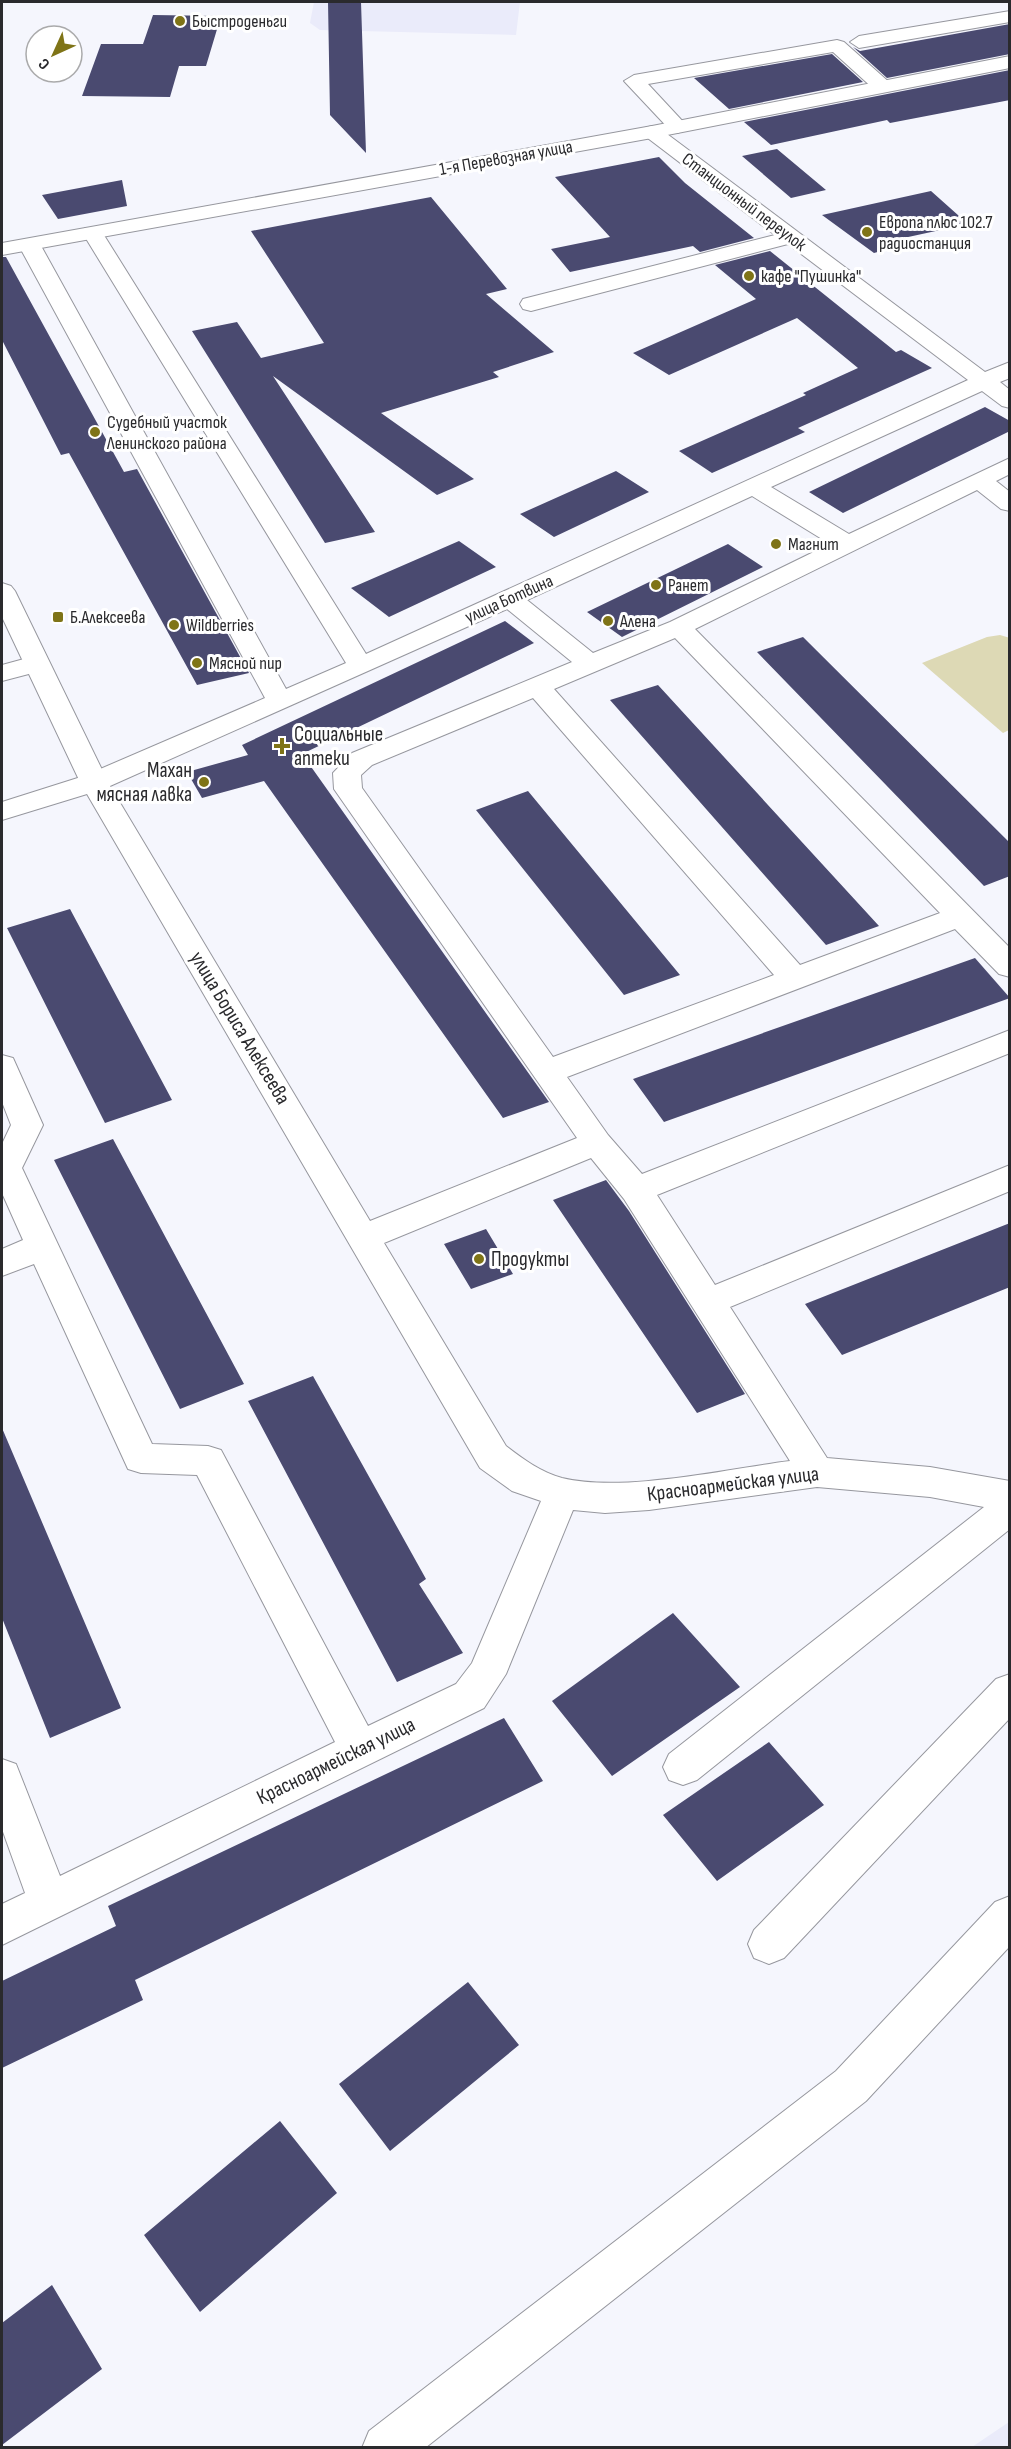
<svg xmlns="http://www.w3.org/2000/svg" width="1011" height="2449" font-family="'Sofia Sans Condensed',sans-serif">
	<rect width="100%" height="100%" fill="#f5f6fd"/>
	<path fill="#eaebfa" d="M 314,2 L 520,2 L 516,35 L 320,30 L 310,23 Z
		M 1009,2422 L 1009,2447 L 972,2447 Z"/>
	<path fill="#ddd9b5" d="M 1000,635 L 1010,638 L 1009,730 L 1003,733 L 922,663 L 987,637 Z"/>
	<path fill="#4a4a70" d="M 328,2 L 361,2 L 366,153 L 330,115 Z
		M 153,15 L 221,16 L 206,66 L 179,66 L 170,97 L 82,96 L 101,44 L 143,44 Z
		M 1010,24 L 1010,54 L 887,78 L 853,47 L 860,51 Z
		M 832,54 L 863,82 L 729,109 L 694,78 Z
		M 1010,70 L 1010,100 L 890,123 L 887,120 L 771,145 L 744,122 Z
		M 777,149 L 826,190 L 791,198 L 742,156 Z
		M 659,157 L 685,183 L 754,238 L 700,252 L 693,246 L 570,272 L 551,249 L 610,237 L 555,177 Z
		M 122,180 L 127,206 L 58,219 L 42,195 Z
		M 931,191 L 968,224 L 899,239 L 906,244 L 874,253 L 822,215 Z
		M 431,197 L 507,289 L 486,294 L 554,352 L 493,372 L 499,377 L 381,413 L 474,479 L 437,495 L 273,376 L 375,532 L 325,543 L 192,331 L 237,322 L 261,358 L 324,343 L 251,231 Z
		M 770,251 L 896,352 L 901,350 L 932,368 L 798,428 L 805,432 L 712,473 L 679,451 L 806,395 L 803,393 L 858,368 L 797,318 L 669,375 L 633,353 L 756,299 L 715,265 Z
		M 2,257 L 6,257 L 124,472 L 137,469 L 249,673 L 197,685 L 69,453 L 61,455 L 2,340 Z
		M 985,407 L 1010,421 L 1010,431 L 843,513 L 809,492 Z
		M 616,471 L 649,492 L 554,537 L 520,514 Z
		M 459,541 L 496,567 L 389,617 L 351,588 Z
		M 728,544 L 763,567 L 622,637 L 587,612 Z
		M 505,621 L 534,643 L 302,754 L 549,1102 L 503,1118 L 264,781 L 202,798 L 187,772 L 248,755 L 242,745 Z
		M 803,637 L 1010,843 L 1010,876 L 984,886 L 757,652 Z
		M 658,685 L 879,926 L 826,945 L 610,700 Z
		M 528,791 L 680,975 L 624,995 L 476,810 Z
		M 70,909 L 172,1100 L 105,1123 L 7,928 Z
		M 975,958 L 1010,998 L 664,1122 L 633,1079 Z
		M 113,1139 L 244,1384 L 180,1409 L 54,1160 Z
		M 606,1180 L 629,1211 L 745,1394 L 697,1413 L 553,1200 Z
		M 1010,1223 L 1010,1287 L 842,1355 L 805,1304 Z
		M 486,1229 L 513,1274 L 471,1289 L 444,1244 Z
		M 313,1376 L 426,1579 L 419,1584 L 463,1653 L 397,1682 L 248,1401 Z
		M 2,1428 L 121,1708 L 50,1738 L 2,1618 Z
		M 673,1613 L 740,1687 L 612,1776 L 552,1701 Z
		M 504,1718 L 543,1781 L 135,1980 L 143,2000 L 2,2068 L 2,1981 L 116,1926 L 108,1906 Z
		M 769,1742 L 824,1805 L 717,1881 L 663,1815 Z
		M 468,1982 L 519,2045 L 390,2151 L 339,2084 Z
		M 280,2121 L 337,2193 L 200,2312 L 144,2235 Z
		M 52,2285 L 102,2369 L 2,2445 L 2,2323 Z"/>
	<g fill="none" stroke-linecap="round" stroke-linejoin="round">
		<g stroke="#96979e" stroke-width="2">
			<path id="minor" d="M 1010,11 L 1010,22 L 859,48 L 850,42 L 859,36 Z
				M 837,40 L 844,42 L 890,83 L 893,87 L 890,91 L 876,91 L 833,52 L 648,84 L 688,127 L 678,133 L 671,131 L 624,81 L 634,75 Z
				M 652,126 L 659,128 L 985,372 L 1010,362 L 1010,378 L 1000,382 L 1010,390 L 1010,408 L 1002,406 L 982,391 L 771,487 L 849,534 L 1010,458 L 1010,474 L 996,481 L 1010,492 L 1010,511 L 1001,509 L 977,490 L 695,629 L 1010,948 L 1010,977 L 999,974 L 955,929 L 567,1077 L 608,1135 L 642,1174 L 1010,1030 L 1010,1053 L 657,1195 L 715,1285 L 1010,1165 L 1010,1191 L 730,1307 L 827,1458 L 930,1467 L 1010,1481 L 1010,1529 L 697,1780 L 683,1785 L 669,1780 L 663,1767 L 669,1754 L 984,1507 L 930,1497 L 817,1487 L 649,1510 L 605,1513 L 573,1510 L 506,1674 L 484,1708 L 2,1945 L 2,1904 L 25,1893 L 2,1829 L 2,1759 L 16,1764 L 60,1876 L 335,1742 L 197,1475 L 141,1473 L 128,1469 L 34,1264 L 2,1276 L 2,1249 L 23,1240 L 2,1193 L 2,1144 L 11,1125 L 2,1102 L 2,1055 L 13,1058 L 43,1125 L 22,1168 L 152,1444 L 208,1446 L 221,1450 L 368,1726 L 456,1684 L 472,1663 L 541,1501 L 512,1491 L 480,1468 L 87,794 L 2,820 L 2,802 L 84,776 L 265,698 L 18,244 L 22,240 L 36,240 L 40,244 L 286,689 L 346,663 L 82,232 L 85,228 L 99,228 L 102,232 L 366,654 L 968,380 L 788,244 L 531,311 L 523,309 L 520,304 L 523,299 L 775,235 L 645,136 L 642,132 L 645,128 ZM 752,496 L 830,544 L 670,622 L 593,653 L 527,600 ZM 507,609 L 572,662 L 352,753 L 333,773 L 334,789 L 577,1138 L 370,1221 L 110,786 ZM 675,638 L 940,913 L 800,965 L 554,689 ZM 533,698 L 774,975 L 553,1057 L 362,788 L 361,775 L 372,765 ZM 591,1158 L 624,1199 L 790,1461 C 726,1469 624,1493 562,1478 C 540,1472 523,1459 506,1446 L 384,1243 Z
				M 35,656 L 44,658 L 48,664 L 44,670 L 2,681 L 2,665 Z
				M 1010,1674 L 1010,1718 L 784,1958 L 769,1964 L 754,1958 L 748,1944 L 754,1930 L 996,1679 Z
				M 1010,1896 L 1010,1946 L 866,2101 L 425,2448 L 362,2448 L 369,2431 L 836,2071 L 995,1902 Z"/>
		</g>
		<g stroke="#96979e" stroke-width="2">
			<path id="major" d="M 1010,56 L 1010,68 L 652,138 L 2,255 L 2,243 L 652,126 Z
				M 2,583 L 11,586 L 15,591 L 108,782 L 104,788 L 94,791 L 84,788 L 80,782 L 2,617 Z"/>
		</g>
		<use href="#minor" fill="#fff" fill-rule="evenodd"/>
		<use href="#major" fill="#fff" fill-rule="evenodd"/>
	</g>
	<g fill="#7f7417" stroke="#fff" stroke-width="2">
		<circle cx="180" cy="21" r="6"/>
		<circle cx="867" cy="232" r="6"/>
		<circle cx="749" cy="276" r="6"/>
		<circle cx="95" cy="432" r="6"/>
		<circle cx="776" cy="544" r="6"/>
		<circle cx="656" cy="585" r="6"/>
		<rect x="52" y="611" width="12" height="12" rx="3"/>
		<circle cx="608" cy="621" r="6"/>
		<circle cx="174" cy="625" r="6"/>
		<circle cx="197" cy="663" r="6"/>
		<path d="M279 737h6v6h6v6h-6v6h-6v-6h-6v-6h6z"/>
		<circle cx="204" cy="782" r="6"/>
		<circle cx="479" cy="1259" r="6"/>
	</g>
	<g text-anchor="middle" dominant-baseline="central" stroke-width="6" stroke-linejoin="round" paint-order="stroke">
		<g font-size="18" fill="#2a2a2d" stroke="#fff" text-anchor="start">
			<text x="192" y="21">Быстроденьги</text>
			<text x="879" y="222">Европа плюс 102.7<tspan x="879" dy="21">радиостанция</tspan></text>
			<text x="761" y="276">кафе "Пушинка"</text>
			<text x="107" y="422">Судебный участок<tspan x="107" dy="21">Ленинского района</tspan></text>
			<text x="788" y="544">Магнит</text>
			<text x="668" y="585">Ранет</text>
			<text x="70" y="617">Б.Алексеева</text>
			<text x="620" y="621">Алена</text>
			<text x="186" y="625">Wildberries</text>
			<text x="209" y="663">Мясной пир</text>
		</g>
		<g font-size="18" fill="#2a2a2d" stroke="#fff">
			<text transform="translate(506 158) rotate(-10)">1-я Перевозная улица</text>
			<text transform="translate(744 202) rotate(37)">Станционный переулок</text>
			<text transform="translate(509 599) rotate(-24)">улица Ботвина</text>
		</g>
		<g font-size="21" fill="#2a2a2d" stroke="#fff" text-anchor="start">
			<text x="294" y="734">Социальные<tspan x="294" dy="24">аптеки</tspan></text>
			<text x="192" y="770" text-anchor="end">Махан<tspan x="192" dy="24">мясная лавка</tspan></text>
			<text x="491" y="1259">Продукты</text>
		</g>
		<g font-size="21" fill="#2a2a2d" stroke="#fff">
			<text transform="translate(240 1028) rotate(59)">улица Бориса Алексеева</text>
			<text transform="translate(733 1484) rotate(-7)">Красноармейская улица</text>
			<text transform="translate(336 1761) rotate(-26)">Красноармейская улица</text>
		</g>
	</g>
	<rect width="1011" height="2449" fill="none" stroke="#2a2a2d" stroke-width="6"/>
	<g transform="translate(54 54) rotate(225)"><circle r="28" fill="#ffffff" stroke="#aaaaab" stroke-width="1.5"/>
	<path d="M0-4.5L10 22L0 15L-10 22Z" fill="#7f7417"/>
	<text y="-9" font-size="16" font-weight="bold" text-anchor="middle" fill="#2a2a2d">С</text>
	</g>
</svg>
